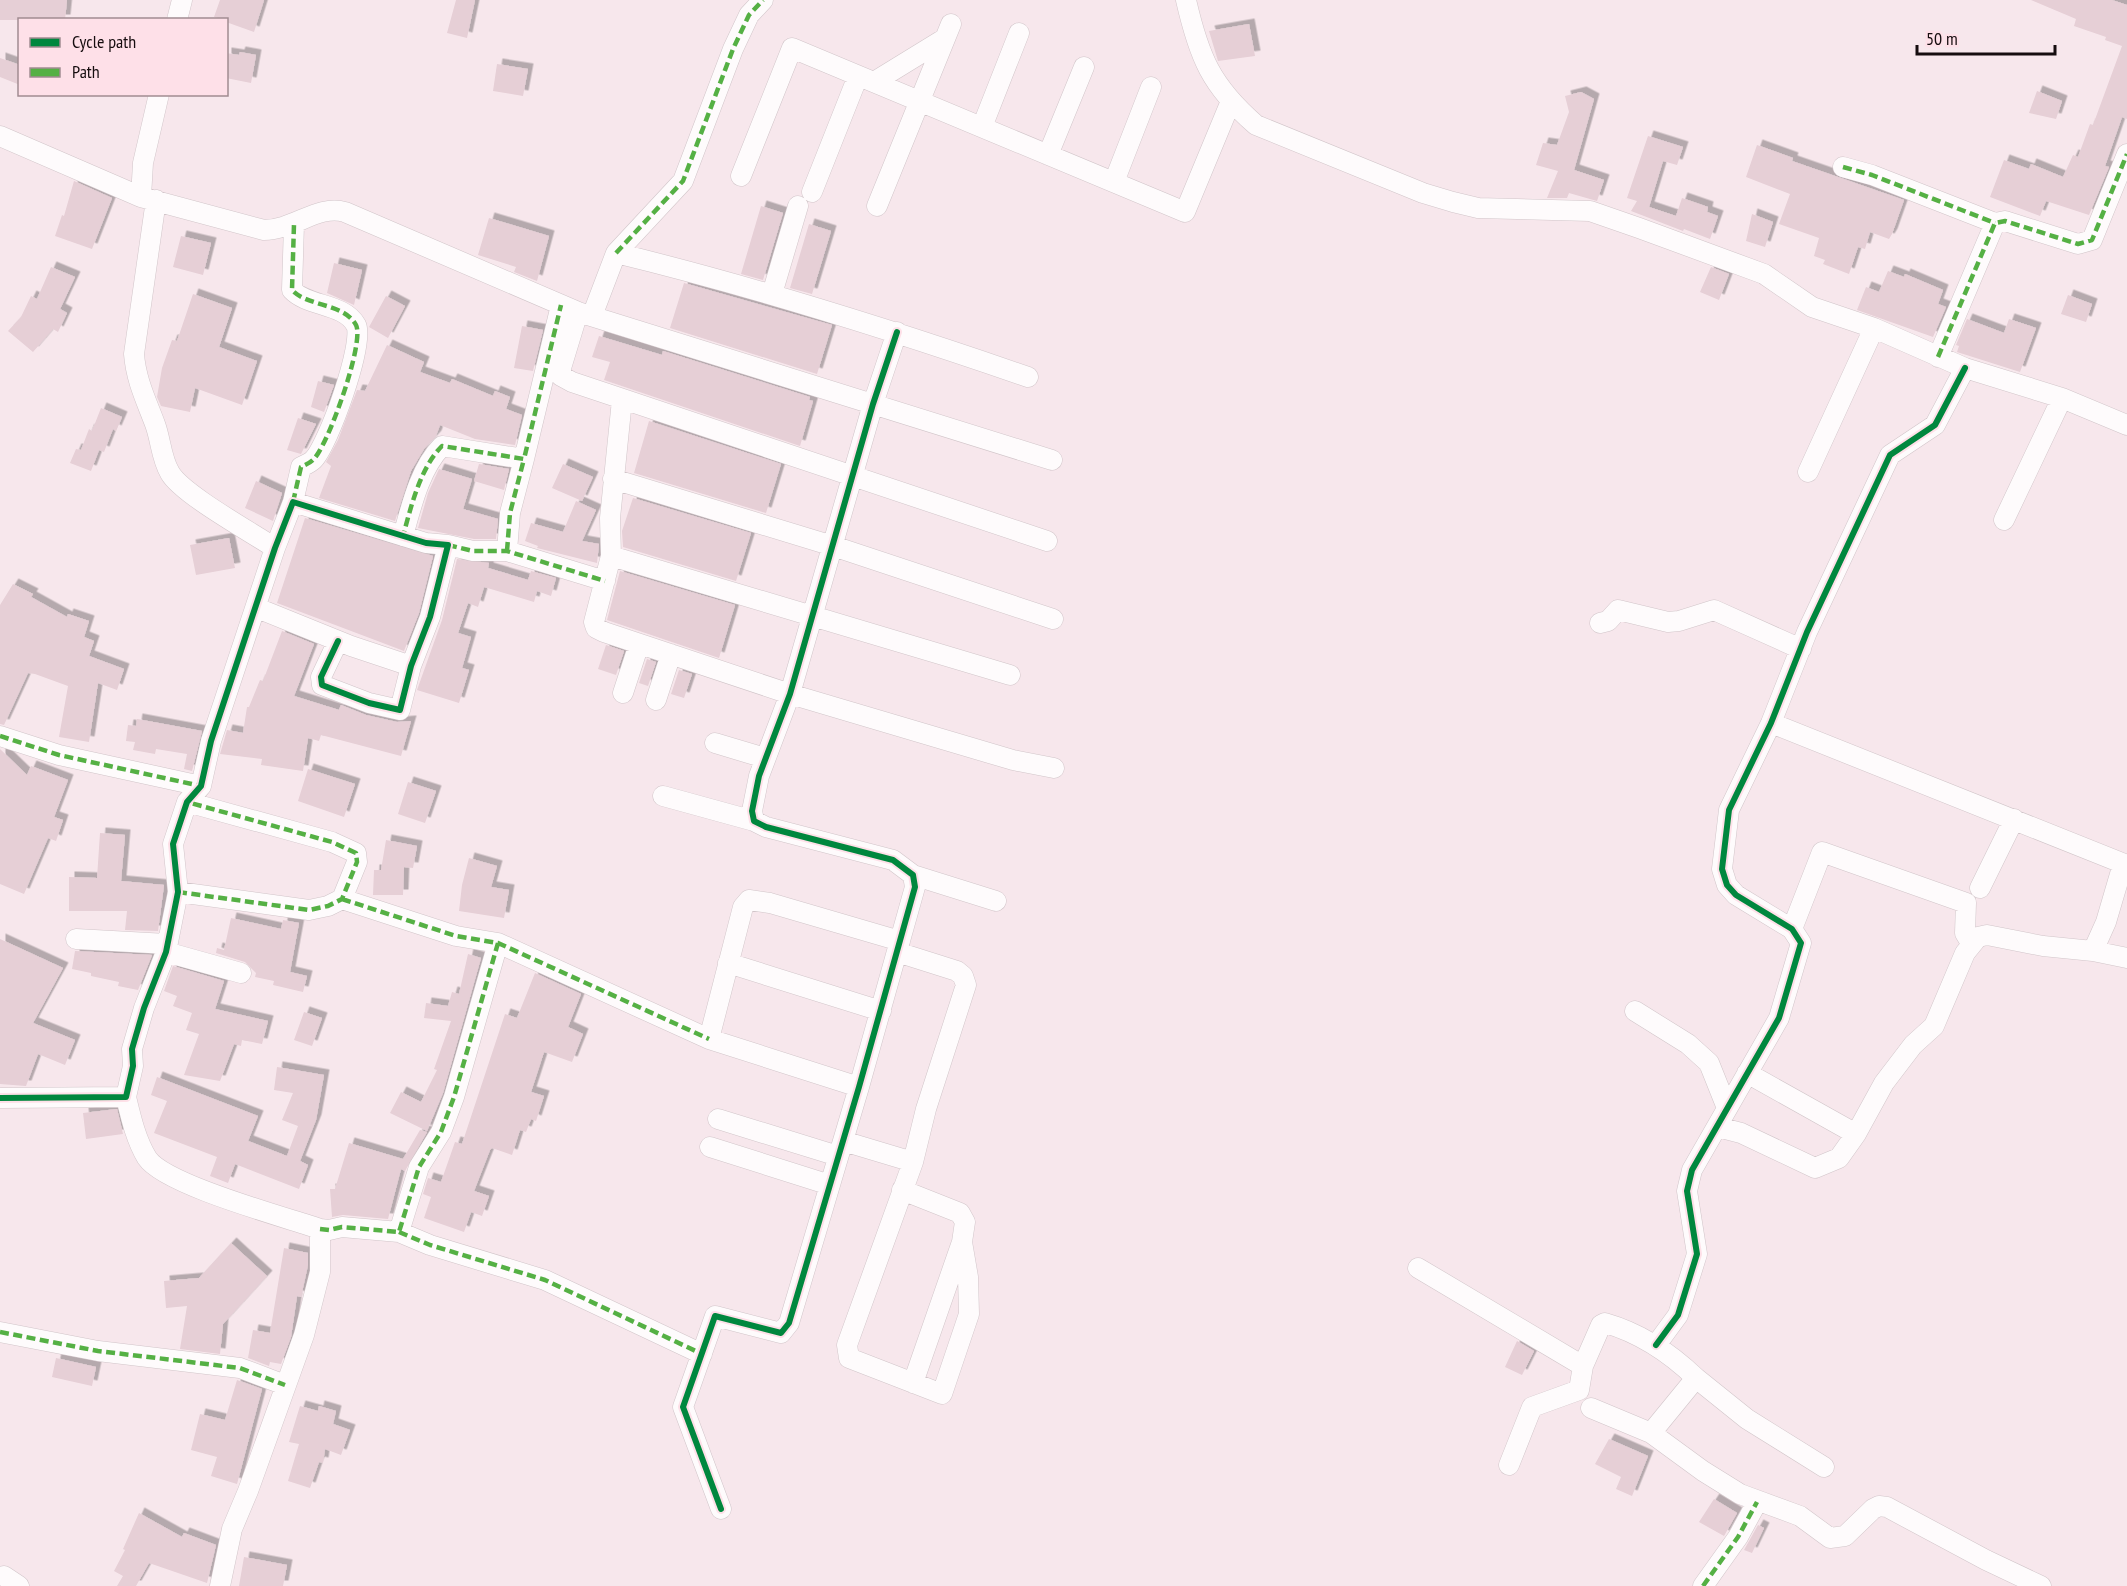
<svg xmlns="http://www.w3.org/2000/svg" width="2127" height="1586" font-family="'PT Sans Narrow',sans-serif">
	<defs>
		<filter id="shadow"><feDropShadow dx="5.5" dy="-5.5" stdDeviation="0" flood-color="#0004"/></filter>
	</defs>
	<rect width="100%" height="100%" fill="#f7e7ec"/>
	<path fill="#e6cfd6" filter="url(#shadow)" d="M 0,0 L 67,0 L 65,20 L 0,20 Z
		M 220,0 L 264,0 L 254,32 L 226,22 L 226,20 L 214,17 Z
		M 456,0 L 475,0 L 467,38 L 447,33 Z
		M 2031,0 L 2112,0 L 2127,5 L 2127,119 L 2122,117 L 2105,166 L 2109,167 L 2089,215 L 2046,201 L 2040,216 L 1990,197 L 2004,160 L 2029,169 L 2031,164 L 2063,177 L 2073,155 L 2078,157 L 2090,124 L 2093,125 L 2122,46 L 2105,40 L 2106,37 L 2074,26 L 2076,19 Z
		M 1249,24 L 1255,56 L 1218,61 L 1209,31 Z
		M 240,52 L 256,55 L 251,83 L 226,78 L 226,53 L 239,55 Z
		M 0,58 L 20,65 L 20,85 L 0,77 Z
		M 497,64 L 528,69 L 523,96 L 493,91 Z
		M 2037,91 L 2062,101 L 2056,119 L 2029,113 Z
		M 1581,92 L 1594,99 L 1574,170 L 1604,180 L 1597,201 L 1569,193 L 1567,198 L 1547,198 L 1558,171 L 1536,165 L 1543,143 L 1557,145 L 1569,112 L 1565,96 Z
		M 1648,136 L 1683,147 L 1677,165 L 1663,161 L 1649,207 L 1676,216 L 1682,198 L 1708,207 L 1707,212 L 1718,216 L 1710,239 L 1684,229 L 1683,231 L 1631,211 L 1637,201 L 1627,198 Z
		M 1757,145 L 1793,158 L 1792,161 L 1904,200 L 1892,234 L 1889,239 L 1870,232 L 1865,249 L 1858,247 L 1849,274 L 1823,264 L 1825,260 L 1814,256 L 1819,238 L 1779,224 L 1790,194 L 1746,177 Z
		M 74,181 L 112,198 L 92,249 L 55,236 L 62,215 L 64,216 Z
		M 761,206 L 783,213 L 763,280 L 741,274 Z
		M 1752,214 L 1773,222 L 1765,247 L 1746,241 Z
		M 489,218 L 549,236 L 537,281 L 514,272 L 516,267 L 478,255 Z
		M 809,224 L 831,231 L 812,294 L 790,288 Z
		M 181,236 L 211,243 L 203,275 L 173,267 Z
		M 334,263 L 362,270 L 354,305 L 327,293 Z
		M 51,267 L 75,277 L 60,309 L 67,313 L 58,332 L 53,329 L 33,352 L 8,331 L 21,317 L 31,296 L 37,299 Z
		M 1711,267 L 1729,274 L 1719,300 L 1700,292 Z
		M 1888,271 L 1904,277 L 1905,274 L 1943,290 L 1938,304 L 1946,307 L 1933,337 L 1857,310 L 1866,287 L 1879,292 Z
		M 684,283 L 832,325 L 817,374 L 670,328 Z
		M 193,294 L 232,308 L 219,347 L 257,361 L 242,405 L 195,388 L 190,412 L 161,406 L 157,397 L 162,368 L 172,340 L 177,341 Z
		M 2068,295 L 2092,304 L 2086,322 L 2061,314 Z
		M 386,296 L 405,306 L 388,338 L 369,327 Z
		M 1967,319 L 2004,333 L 2009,319 L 2036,328 L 2020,372 L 1957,352 L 1959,346 L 1956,345 Z
		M 522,326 L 543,330 L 533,371 L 514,368 Z
		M 599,336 L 662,355 L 663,351 L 810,397 L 809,400 L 813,401 L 800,446 L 604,380 L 610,362 L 592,357 Z
		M 387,345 L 424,362 L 420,372 L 450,383 L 452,379 L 493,396 L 495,391 L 510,397 L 506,409 L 522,415 L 515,445 L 475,439 L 440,425 L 436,436 L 424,449 L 411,471 L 395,521 L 319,498 L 331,466 L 326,462 L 338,440 L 357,390 L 365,391 Z
		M 318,381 L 334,385 L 324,412 L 311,407 Z
		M 101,408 L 122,417 L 116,431 L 113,429 L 104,452 L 99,450 L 91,471 L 70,463 L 76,449 L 81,450 L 89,429 L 92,431 Z
		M 298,418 L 316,424 L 301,454 L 287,450 Z
		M 649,421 L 781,464 L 766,513 L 634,473 Z
		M 479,464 L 509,469 L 504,490 L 474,481 Z
		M 563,464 L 593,477 L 582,501 L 552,488 Z
		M 439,469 L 472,479 L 463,509 L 498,519 L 496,539 L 474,539 L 418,528 L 428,493 Z
		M 256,481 L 282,493 L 273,521 L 245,508 Z
		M 633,498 L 751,533 L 736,581 L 623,547 L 622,531 Z
		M 576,501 L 596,510 L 582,541 L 599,544 L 597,563 L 537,548 L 538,546 L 525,541 L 531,523 L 563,532 Z
		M 305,518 L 433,556 L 419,613 L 404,651 L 277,603 Z
		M 229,538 L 235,568 L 196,575 L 190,545 Z
		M 457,559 L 489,563 L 488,568 L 528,580 L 531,571 L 556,578 L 551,596 L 537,591 L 534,602 L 484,587 L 478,607 L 468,603 L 458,633 L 471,637 L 462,668 L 469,670 L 459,703 L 417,690 L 442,620 Z
		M 620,571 L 735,605 L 719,658 L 607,620 Z
		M 13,584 L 33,594 L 31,597 L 67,617 L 68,614 L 89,621 L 84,637 L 94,641 L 89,656 L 124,669 L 117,690 L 98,683 L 89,742 L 59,737 L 68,686 L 35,674 L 28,673 L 4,725 L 0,724 L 0,605 Z
		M 282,631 L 314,644 L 294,696 L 339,710 L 341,705 L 366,715 L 397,722 L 411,721 L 401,756 L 321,735 L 319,741 L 308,738 L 303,771 L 261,765 L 262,759 L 220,754 L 227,730 L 243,733 L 247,707 L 249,707 L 260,680 L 263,681 Z
		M 606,645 L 624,651 L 616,675 L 598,669 Z
		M 647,659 L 656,662 L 648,686 L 639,683 Z
		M 679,670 L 692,674 L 684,698 L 671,694 Z
		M 137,719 L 202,731 L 192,771 L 184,769 L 187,754 L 156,749 L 155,754 L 133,750 L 135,742 L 126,741 L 128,725 L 136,726 Z
		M 0,749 L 27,775 L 31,766 L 68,780 L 54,817 L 63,820 L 56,841 L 48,838 L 24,894 L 0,884 Z
		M 308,769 L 355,784 L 344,817 L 298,801 Z
		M 408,782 L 436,791 L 425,823 L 398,814 Z
		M 100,833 L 125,835 L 121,881 L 164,885 L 158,931 L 125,930 L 127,911 L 69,911 L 69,877 L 97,878 Z
		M 386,840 L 417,846 L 413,868 L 404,867 L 403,895 L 373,895 L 374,870 L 381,870 Z
		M 469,858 L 497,866 L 491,887 L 509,890 L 504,918 L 459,911 L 462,885 Z
		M 231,918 L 281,929 L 283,920 L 299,923 L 290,972 L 307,976 L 303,992 L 273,985 L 274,981 L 255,977 L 256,973 L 245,962 L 216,953 L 217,948 L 224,950 Z
		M 0,939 L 63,968 L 33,1023 L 75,1040 L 65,1065 L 38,1054 L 26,1086 L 0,1084 Z
		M 75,951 L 152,955 L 138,990 L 118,986 L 119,982 L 91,976 L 91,973 L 72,969 Z
		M 468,954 L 481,958 L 443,1093 L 427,1131 L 390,1113 L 401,1092 L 421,1102 L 437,1070 L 434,1069 L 451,1021 L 424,1018 L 426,1003 L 448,1006 L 452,992 L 459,994 Z
		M 173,966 L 224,981 L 215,1009 L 268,1021 L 262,1044 L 242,1040 L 241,1046 L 234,1044 L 220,1081 L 184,1075 L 199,1034 L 186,1030 L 192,1013 L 173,1006 L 177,996 L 164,991 Z
		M 535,973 L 581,994 L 568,1027 L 583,1034 L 572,1062 L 544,1052 L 531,1092 L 544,1096 L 536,1121 L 531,1119 L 526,1132 L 520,1130 L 512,1155 L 492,1148 L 490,1150 L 474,1191 L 489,1196 L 482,1216 L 471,1212 L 464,1232 L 424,1218 L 431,1197 L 423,1194 L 428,1178 L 441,1182 L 455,1142 L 462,1144 L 505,1014 L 517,1018 Z
		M 304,1012 L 322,1018 L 312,1046 L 294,1040 Z
		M 277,1067 L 324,1075 L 316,1120 L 300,1161 L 308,1165 L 299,1189 L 235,1164 L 228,1183 L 210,1176 L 217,1157 L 154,1133 L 167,1101 L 151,1095 L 157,1077 L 258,1116 L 248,1141 L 287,1156 L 298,1126 L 282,1120 L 293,1093 L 274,1090 Z
		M 117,1109 L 123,1134 L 86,1139 L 83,1113 Z
		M 420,1130 L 427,1132 L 405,1171 L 401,1169 L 388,1219 L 343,1215 L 332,1217 L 330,1189 L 335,1189 L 349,1143 L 403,1159 Z
		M 231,1243 L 267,1276 L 223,1324 L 220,1354 L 180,1349 L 187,1306 L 166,1308 L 164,1281 L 199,1278 Z
		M 284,1248 L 308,1253 L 308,1265 L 301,1297 L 297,1296 L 291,1337 L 281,1364 L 270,1362 L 269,1366 L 248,1358 L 253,1330 L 270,1333 Z
		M 1517,1341 L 1534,1351 L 1522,1375 L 1505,1367 Z
		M 56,1358 L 96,1367 L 92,1386 L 52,1377 Z
		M 237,1380 L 262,1389 L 237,1484 L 211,1476 L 217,1457 L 191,1450 L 200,1414 L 225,1420 Z
		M 300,1406 L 318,1411 L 319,1406 L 336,1411 L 333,1424 L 350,1430 L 341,1455 L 325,1449 L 323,1463 L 319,1462 L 310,1488 L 288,1481 L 299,1444 L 289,1442 Z
		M 1609,1439 L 1648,1456 L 1632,1496 L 1616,1489 L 1621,1477 L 1595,1464 Z
		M 1714,1499 L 1737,1513 L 1724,1536 L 1699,1522 Z
		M 139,1513 L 182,1537 L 184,1533 L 216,1545 L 207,1583 L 149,1563 L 136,1586 L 117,1586 L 123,1576 L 114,1571 L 125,1550 L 123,1549 Z
		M 1758,1525 L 1764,1528 L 1752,1553 L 1744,1550 Z
		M 244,1557 L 287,1565 L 283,1586 L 239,1586 Z"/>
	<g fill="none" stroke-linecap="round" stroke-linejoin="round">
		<g stroke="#d1c5c9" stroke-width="21">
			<path id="minor" d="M 1186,0 C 1199,57 1211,86 1256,125 L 1423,193 L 1453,202 L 1478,208 L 1590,211 L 1639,228 L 1764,274 L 1812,307 L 1874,328 L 1965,368 L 2062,398 L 2127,425
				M 177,20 L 182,0
				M 874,82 L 944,39
				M 982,127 L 1019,33
				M 0,136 L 141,197 L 264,230 C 294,230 318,204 345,212 L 578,312 L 1052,460
				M 1048,155 L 1084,67
				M 1843,167 L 1872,175 L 1995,223
				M 741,176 L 792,48 L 1185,212 L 1231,101
				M 1114,182 L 1151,87
				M 812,192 L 858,76
				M 141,197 L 143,163 L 159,94
				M 156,200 L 134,354 C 136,380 146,400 155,424 C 161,440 161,458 170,473 C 182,494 251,532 275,548
				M 877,206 L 951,24
				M 616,253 L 683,181 L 733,49 L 749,15 L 763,0
				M 772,294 L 798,206
				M 578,312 L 561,368 L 561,376 L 572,382 L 1047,541
				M 592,316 L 616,253 C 756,287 892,330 1028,377
				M 1938,357 L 1995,223 L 2005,221 L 2078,244 L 2092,240 L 2127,154
				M 622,400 L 610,518 L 611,556 L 1010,675
				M 1808,472 L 1874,328
				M 613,479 L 833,546 L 1053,619
				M 293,502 L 301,467 C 305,465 310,463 313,460 C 328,446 365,342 356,325 C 344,303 308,307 292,290 L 294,224
				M 2004,520 L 2062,398
				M 403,536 C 411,507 420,468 442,446 L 524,459 L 561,305
				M 448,545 L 473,551 L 507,551 L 605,581
				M 507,551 L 510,513 L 524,459
				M 611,556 L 594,622 L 596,628 L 604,632 L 790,694 L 1013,760 L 1054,768
				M 257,608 L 351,646 L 411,666
				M 1600,623 L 1608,621 L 1618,610 L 1668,622 L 1679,621 L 1714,610 L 1801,649
				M 623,693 L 639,644
				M 656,700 L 671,654
				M 1771,723 L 2127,865
				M 0,736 L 59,755 L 201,786
				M 715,743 L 765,758
				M 663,796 L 754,821
				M 913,875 L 996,901
				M 1980,888 L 2014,819
				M 178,892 L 309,910 L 328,906 L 342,899 L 357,862 L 356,853 L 332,842 L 187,802
				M 342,899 L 456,936 L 498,943 L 709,1039 L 859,1087
				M 1792,929 L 1822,852 L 1966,903 L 1965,933 L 1971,943
				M 76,939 L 167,944
				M 2093,951 L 2127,958
				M 166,952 L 241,973
				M 728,963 L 881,1011
				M 1635,1011 L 1688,1044 L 1709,1063 L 1727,1108
				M 709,1039 L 743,907 L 749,900 L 770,903 L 900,941
				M 1747,1073 L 1856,1134 L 1884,1083 L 1913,1045 L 1934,1026 L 1965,953 L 1978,937 L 1987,935 L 2043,946 L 2093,951 L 2106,922 L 2123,864
				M 126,1097 C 131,1118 136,1140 147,1158 C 165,1185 285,1217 320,1229 L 329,1230 L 342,1227 L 399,1232 L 419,1167 L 441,1132 L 454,1097 L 498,943
				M 0,1098 L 126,1097 L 133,1066 L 132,1049 L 144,1008 L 166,952 L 178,892 L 173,844 L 187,802 L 201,786 L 211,741 L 275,548 L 293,502 L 426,543 L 448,545 L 430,617 L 411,666 L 400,710 L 369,703 L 322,685 L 321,677 L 338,641
				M 718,1119 L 838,1156
				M 1718,1127 L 1741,1133 L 1815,1168 L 1839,1158 L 1856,1134
				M 843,1141 L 913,1162 L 926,1109 L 966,985 L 963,976 L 957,971 L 897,952
				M 710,1147 L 830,1185
				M 913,1162 L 847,1345 L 849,1358 L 942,1394 L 969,1314 L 968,1277 L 962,1242
				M 902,1190 L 960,1213 L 965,1222 L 962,1242 L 913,1383
				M 399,1232 L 430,1245 L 545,1280 L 702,1354
				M 1418,1268 L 1583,1366
				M 0,1332 L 98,1351 L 240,1368 L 285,1385
				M 1656,1345 L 1678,1315 L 1697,1254 L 1687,1191 L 1692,1170 L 1779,1018 L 1801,943 L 1792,929 L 1736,895 L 1727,885 L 1722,869 L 1729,810 L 1771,723 L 1807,632 L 1890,455 L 1935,425 L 1965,368
				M 1696,1378 L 1747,1419 L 1824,1467
				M 1591,1408 L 1651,1433
				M 1509,1465 L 1532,1407 L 1579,1390 L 1583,1366 L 1601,1325 L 1605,1323 C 1640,1333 1670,1353 1696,1378 L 1651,1433 L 1703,1471 L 1740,1494 L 1800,1516 L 1830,1538 L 1845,1536 L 1873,1509 L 1879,1506 L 1887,1507 L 1986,1560 L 2041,1586
				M 721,1509 L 683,1407 L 715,1316 L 781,1333 L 789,1323 L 859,1087 L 915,887 L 913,875 L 893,860 L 766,827 L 754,821 L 752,811 L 759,776 L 790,694 L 873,404 L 897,332
				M 4,1576 L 19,1586
				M 220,1586 L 232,1529 L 248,1491 L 304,1335 L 320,1272 L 320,1229
				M 1703,1586 L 1738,1537 L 1757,1502"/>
		</g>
		<use href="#minor" stroke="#fefbfc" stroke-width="20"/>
		<path stroke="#55b044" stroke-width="4.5" stroke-dasharray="9 4.5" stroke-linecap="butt" d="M 1843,167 L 1872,175 L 1995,223
			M 616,253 L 683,181 L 733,49 L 749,15 L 763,0
			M 1938,357 L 1995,223 L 2005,221 L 2078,244 L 2092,240 L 2127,154
			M 293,502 L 301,467 C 305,465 310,463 313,460 C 328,446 365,342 356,325 C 344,303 308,307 292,290 L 294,224
			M 406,537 L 403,536 C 411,507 420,468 442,446 L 524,459 L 561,305
			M 448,545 L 473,551 L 507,551 L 605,581
			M 507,551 L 510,513 L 524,459
			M 0,736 L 59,755 L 201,786
			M 178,892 L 309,910 L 328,906 L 342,899 L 357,862 L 356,853 L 332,842 L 187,802
			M 342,899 L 456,936 L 498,943 L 709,1039
			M 320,1229 L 329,1230 L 342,1227 L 399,1232 L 419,1167 L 441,1132 L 454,1097 L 498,943
			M 399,1232 L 430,1245 L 545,1280 L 702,1354
			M 0,1332 L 98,1351 L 240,1368 L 285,1385
			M 1703,1586 L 1738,1537 L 1757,1502"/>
		<g stroke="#fee0e8" stroke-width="10">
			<path id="cycleway" d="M 0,1098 L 126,1097 L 133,1066 L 132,1049 L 144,1008 L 166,952 L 178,892 L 173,844 L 187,802 L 201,786 L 211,741 L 275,548 L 293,502 L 426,543 L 448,545 L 430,617 L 411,666 L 400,710 L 369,703 L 322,685 L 321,677 L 338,641
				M 1656,1345 L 1678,1315 L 1697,1254 L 1687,1191 L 1692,1170 L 1779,1018 L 1801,943 L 1792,929 L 1736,895 L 1727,885 L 1722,869 L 1729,810 L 1771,723 L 1807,632 L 1890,455 L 1935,425 L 1965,368
				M 721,1509 L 683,1407 L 715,1316 L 781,1333 L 789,1323 L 859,1087 L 915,887 L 913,875 L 893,860 L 766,827 L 754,821 L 752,811 L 759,776 L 790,694 L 873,404 L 897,332"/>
		</g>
		<use href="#cycleway" stroke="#00873e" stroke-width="6"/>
	</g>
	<rect x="18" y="18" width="210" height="78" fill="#fee0e8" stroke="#a18c91" stroke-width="1.5"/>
	<rect x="30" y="38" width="30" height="9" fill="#00873e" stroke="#a18c91" stroke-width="1.5"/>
	<text x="72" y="48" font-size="18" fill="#160d0f">Cycle path</text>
	<rect x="30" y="68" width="30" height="9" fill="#55b044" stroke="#a18c91" stroke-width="1.5"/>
	<text x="72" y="78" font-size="18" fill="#160d0f">Path</text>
	<path d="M1917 45v9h138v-9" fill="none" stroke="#160d0f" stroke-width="3"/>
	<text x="1926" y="45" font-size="18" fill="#160d0f" stroke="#fee0e8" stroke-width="4.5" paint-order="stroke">50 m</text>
</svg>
